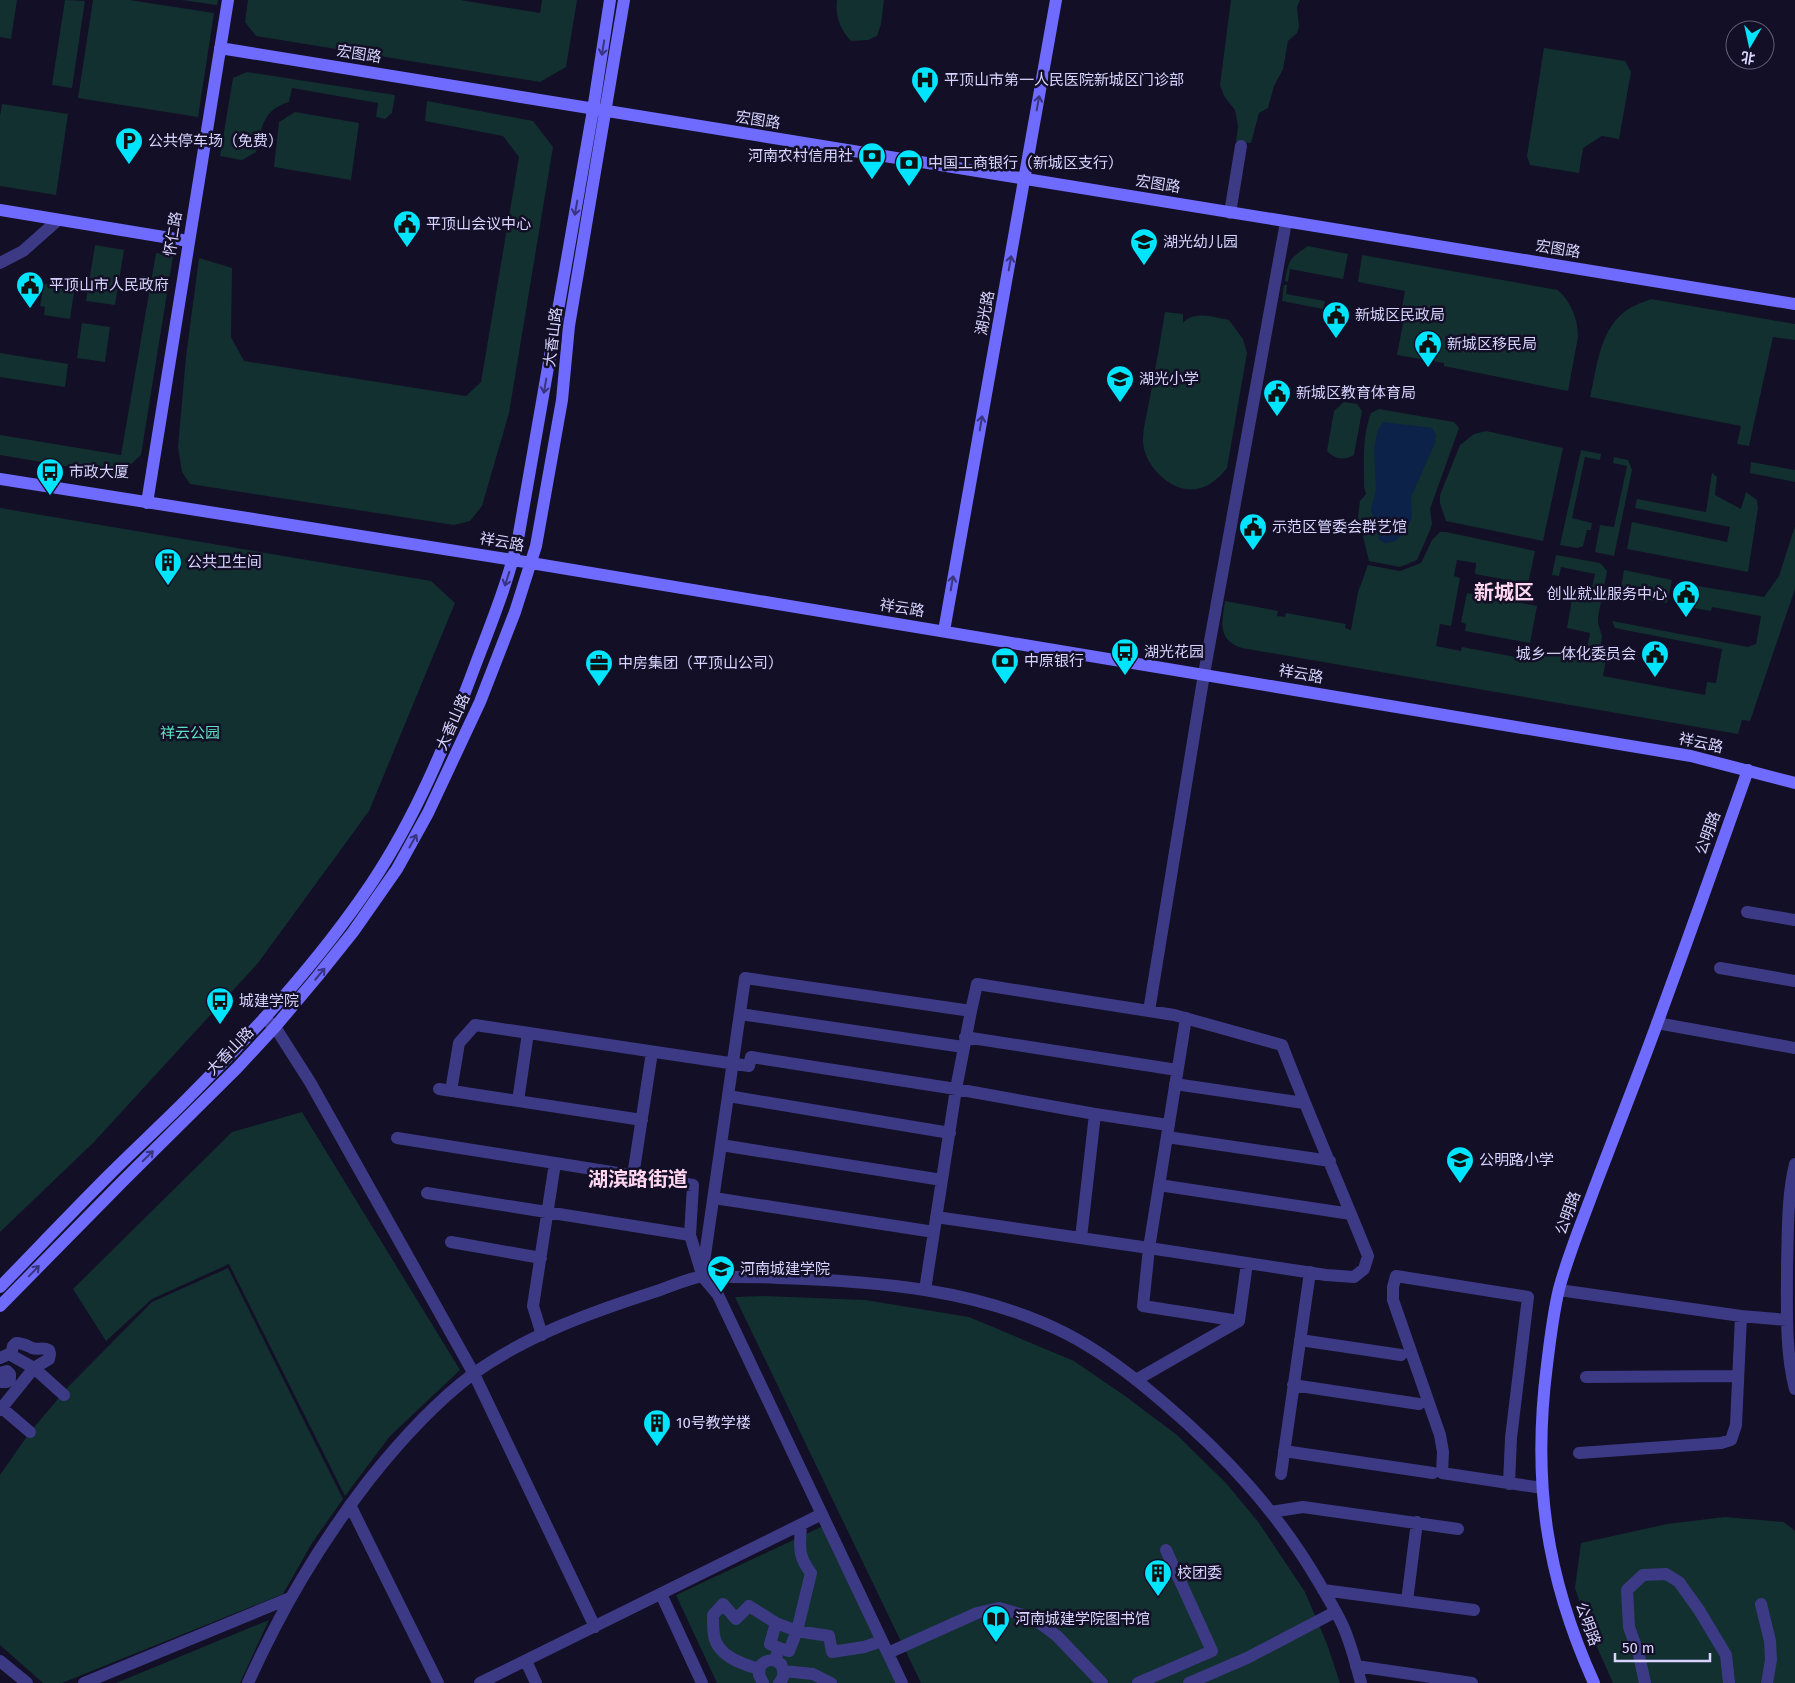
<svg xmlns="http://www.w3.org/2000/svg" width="1795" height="1683" font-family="'Fira Sans','Noto Sans SC',sans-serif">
	<rect width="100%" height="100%" fill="#130f26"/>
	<path fill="#12302f" d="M 0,0 L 17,0 L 11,39 L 0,37 Z
		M 65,0 L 85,1 L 72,88 L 52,85 Z
		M 93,0 L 129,0 L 214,13 L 198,117 L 78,98 Z
		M 182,0 L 218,0 L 217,5 Z
		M 248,0 L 460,0 L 540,13 L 542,0 L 577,0 L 566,67 L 540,82 L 256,36 L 245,22 Z
		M 837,0 L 884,0 L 881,24 L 877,36 L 868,40 L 851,41 C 840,29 835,16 837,0 Z
		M 1231,0 L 1300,0 L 1297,7 L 1299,27 L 1297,33 L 1288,41 L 1283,69 L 1274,86 L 1268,108 L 1259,113 L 1251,143 L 1236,142 L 1238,126 L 1235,110 L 1224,96 L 1220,85 Z
		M 1544,48 L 1625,61 L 1631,72 L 1619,139 L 1602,136 L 1583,148 L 1579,173 L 1530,165 L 1527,156 Z
		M 247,72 L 395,95 L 392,113 L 385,119 L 376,117 L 378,103 L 292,88 L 289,102 C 262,110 262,128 256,152 L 242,160 L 220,156 L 233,78 Z
		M 427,101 L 533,121 L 553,147 L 509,413 L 482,506 L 470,521 L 454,525 L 190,484 L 182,472 L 178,447 L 186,357 L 199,258 L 232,268 L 231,337 L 244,361 L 466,396 L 481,382 L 519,157 L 503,136 L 425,121 Z
		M 2,104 L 68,114 L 56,195 L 0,186 L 0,116 Z
		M 295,112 L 359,123 L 351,180 L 274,167 L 279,122 Z
		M 95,245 L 124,250 L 115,305 L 86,301 Z
		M 1308,246 L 1348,254 L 1343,279 L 1290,269 L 1288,282 L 1285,281 C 1289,259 1289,259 1308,246 Z
		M 156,253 L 173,256 L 141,455 L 119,475 L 0,455 L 0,435 L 121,455 Z
		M 1362,255 L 1558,290 C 1571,302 1578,319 1578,337 L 1568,391 L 1444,366 L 1444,363 L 1397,355 L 1403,323 L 1399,322 L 1405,291 L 1358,282 Z
		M 52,282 L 75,286 L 70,319 L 44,315 L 45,307 L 40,306 L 44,285 Z
		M 1284,285 L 1287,285 L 1286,294 L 1325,301 L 1323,309 L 1282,301 Z
		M 1651,299 L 1795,324 L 1795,340 L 1773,337 L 1749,446 L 1737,444 L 1741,426 L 1590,397 C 1597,368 1599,333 1623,313 C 1631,306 1641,303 1651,299 Z
		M 1165,312 L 1183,314 L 1183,323 C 1193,310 1214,317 1229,320 L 1243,339 L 1247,353 L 1227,468 C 1217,481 1203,492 1185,489 C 1164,485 1143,462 1143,440 C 1143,428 1147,414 1149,402 C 1155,372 1160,342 1165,312 Z
		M 82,323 L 110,327 L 105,362 L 77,358 Z
		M 0,353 L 68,364 L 65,387 L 0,377 Z
		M 1344,402 L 1357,404 L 1362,411 L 1354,455 C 1343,461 1335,459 1327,451 L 1334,411 Z
		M 1379,409 L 1454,422 L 1459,428 L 1430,509 L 1432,524 L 1430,530 L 1417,560 L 1400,567 L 1369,561 L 1358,516 L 1360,501 L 1366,494 L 1364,487 C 1364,462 1362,436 1371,413 Z
		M 1486,431 L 1563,448 L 1543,541 L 1446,521 L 1440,503 L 1440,495 L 1460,445 L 1474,434 Z
		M 1581,450 L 1601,454 L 1600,460 L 1585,457 L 1572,518 L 1592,523 L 1591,530 L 1587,530 L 1583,546 L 1577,548 L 1560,545 Z
		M 1614,457 L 1628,460 L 1632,470 L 1614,556 L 1595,552 L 1600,525 L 1614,527 L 1627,466 L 1613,463 Z
		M 1751,462 L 1795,470 L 1795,482 L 1750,473 Z
		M 1712,473 L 1717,477 L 1715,495 L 1741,509 L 1746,492 L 1757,500 L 1758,508 L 1748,572 L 1627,549 L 1632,522 L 1727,542 L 1730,527 L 1635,508 L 1637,499 L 1706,512 Z
		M 0,508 L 431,581 L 455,603 L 369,811 L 258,963 L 94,1142 L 0,1232 Z
		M 1795,526 L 1795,589 L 1750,721 L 1742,720 L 1738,734 L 1242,648 C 1217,640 1222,622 1225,601 L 1278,611 L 1277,616 L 1285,617 L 1286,613 L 1346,624 L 1345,628 L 1351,630 L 1358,592 L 1368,565 L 1400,571 L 1421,563 L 1432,540 L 1440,532 L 1446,532 L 1535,551 L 1528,584 L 1475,574 L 1476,563 L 1457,560 L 1454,576 L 1460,578 L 1451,626 L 1440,624 L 1436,646 L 1461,651 L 1462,647 L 1536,661 L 1538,651 L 1585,660 L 1590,633 L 1567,628 L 1572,599 L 1589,602 L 1595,574 L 1561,567 L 1559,576 L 1552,575 L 1556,555 L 1600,563 L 1607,571 L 1598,617 L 1598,623 L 1602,636 L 1600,649 L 1604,650 L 1603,659 L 1606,660 L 1603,676 L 1705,695 L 1707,682 L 1716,683 L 1722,649 L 1615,628 L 1612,621 L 1748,647 L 1756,644 L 1761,616 L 1712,607 L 1711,611 L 1681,606 L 1685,584 L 1764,597 L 1779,576 Z
		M 1624,570 L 1672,580 L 1667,603 L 1627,596 L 1628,590 L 1621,588 Z
		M 1467,593 L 1537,606 L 1530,643 L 1465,631 L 1466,624 L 1461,622 Z
		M 302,1112 L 460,1370 L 390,1436 L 345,1496 L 229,1264 L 152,1299 L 106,1341 L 73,1289 L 232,1132 Z
		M 228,1268 L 343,1499 L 312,1543 L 283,1594 L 62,1683 L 43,1683 L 0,1645 L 0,1475 L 30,1432 L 69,1386 L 152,1302 Z
		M 764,1296 L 865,1300 L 969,1317 L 1074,1361 L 1125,1396 L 1177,1435 L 1226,1483 L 1259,1523 L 1305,1592 L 1327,1644 L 1340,1683 L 921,1683 L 735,1297 Z
		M 1725,1517 L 1784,1522 L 1795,1531 L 1795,1683 L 1613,1683 L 1589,1629 L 1575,1588 L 1581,1543 L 1667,1524 Z
		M 823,1526 L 896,1683 L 717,1683 L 676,1595 Z
		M 269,1620 L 240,1683 L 116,1683 Z"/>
	<path fill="#0c2248" d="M 1383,422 L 1432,428 L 1436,435 L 1435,443 L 1412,495 C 1410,502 1412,508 1412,516 C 1411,526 1402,533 1396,541 L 1386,543 L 1379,540 L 1371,510 L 1376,489 L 1374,448 L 1378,430 Z"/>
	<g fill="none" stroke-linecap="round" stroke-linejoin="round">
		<path stroke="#3d3a85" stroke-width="12" d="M 1230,213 L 1241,146
			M 0,263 L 23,251 L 58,220
			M 1747,912 L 1795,920
			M 1720,968 L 1795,981
			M 971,1011 L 977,984 L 1174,1015 L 1282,1045 C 1309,1116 1340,1186 1368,1256 L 1364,1269 L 1354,1277 L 1326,1275 L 1149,1248 L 1143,1306 L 1239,1321 L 1136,1380
			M 1149,1011 L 1204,674 L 1286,222
			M 740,1014 L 963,1047
			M 264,1018 L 275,1027 L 310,1082 L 474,1374 L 595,1627
			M 1657,1023 L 1795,1048
			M 965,1037 L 1177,1070
			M 1175,1084 L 1304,1103
			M 439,1089 L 642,1120
			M 451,1091 L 459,1043 L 475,1025 L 749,1066 L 751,1057 L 956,1089 L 1095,1114 L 1168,1125
			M 728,1096 L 950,1133
			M 518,1101 L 528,1033
			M 1167,1137 L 1330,1161
			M 397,1138 L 555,1163
			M 721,1145 L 942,1180
			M 1795,1164 C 1787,1197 1788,1232 1787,1267 C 1787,1305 1785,1351 1795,1389
			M 633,1176 L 652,1052
			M 1159,1185 L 1351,1214
			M 427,1193 L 690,1235 L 701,1271
			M 714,1198 L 934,1232
			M 936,1217 L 1149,1248 L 1186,1018
			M 1081,1238 L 1095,1114
			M 451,1242 L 541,1258
			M 1559,1290 L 1741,1316 L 1787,1320
			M 1239,1321 L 1247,1263
			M 542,1335 L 533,1306 L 555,1163 L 693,1185 L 690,1235
			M 1300,1340 L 1401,1355
			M 11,1355 L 13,1346 L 16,1343 C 23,1343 26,1345 32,1348 C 38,1350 43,1347 49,1350 L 50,1354 L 49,1359 L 34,1368 L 64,1395
			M 0,1358 L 9,1354 L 34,1368 L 0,1410
			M 0,1373 L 7,1371 L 10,1374 L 10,1379 L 7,1382 L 2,1382 L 0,1380
			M 1586,1377 L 1738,1376
			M 1293,1385 L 1419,1404
			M 2,1408 L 30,1432
			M 1284,1451 L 1433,1473
			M 1579,1453 L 1721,1443 L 1731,1440 L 1736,1425 L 1741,1316
			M 1281,1474 L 1310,1272
			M 1509,1484 L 1511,1438 L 1528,1297 L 1396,1276 L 1393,1287 L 1393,1300 L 1440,1435 L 1443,1452 L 1442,1473 L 1542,1488
			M 350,1505 L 438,1683
			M 1271,1512 L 1303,1507 L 1458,1529
			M 1323,1590 L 1474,1610
			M 661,1594 L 702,1683
			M 1407,1601 L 1417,1522
			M 1761,1604 L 1770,1641 L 1771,1660 L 1767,1683
			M 776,1623 L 770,1644 L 779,1648
			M 888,1653 L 977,1613 L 999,1608 L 1033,1618 L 1057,1636 L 1102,1683
			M 775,1660 L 779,1648 L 789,1651 L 797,1631 L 811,1573 C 797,1555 800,1546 801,1525
			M 0,1661 L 27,1683
			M 526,1661 L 536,1683
			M 1356,1666 L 1472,1683
			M 759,1669 C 742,1664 717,1656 714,1635 C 713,1629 713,1622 713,1615 L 723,1604 L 736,1619 L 749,1606 L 776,1623 L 797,1631 L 829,1636 L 832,1652 L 864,1647 L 882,1641
			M 784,1671 L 813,1674 L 831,1683
			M 84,1683 L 290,1598
			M 248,1683 C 282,1608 319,1545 369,1480 C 400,1441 433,1404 473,1374 C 527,1335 592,1312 654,1292 C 670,1287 688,1278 704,1276 C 713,1275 724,1277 734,1277 C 748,1277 763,1277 778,1278 C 875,1281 980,1289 1067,1334 C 1102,1352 1134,1377 1164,1403 C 1225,1455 1277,1511 1318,1581 C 1327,1596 1336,1611 1343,1626 C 1351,1644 1356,1664 1361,1683
			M 480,1683 L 822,1514
			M 763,1683 L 759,1675 L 760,1666 C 767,1659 773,1658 781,1664 C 784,1671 785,1678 779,1683
			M 902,1683 L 718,1295 L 702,1276 L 745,978 L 971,1011 L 956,1089 L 925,1290
			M 1138,1683 L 1212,1651 L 1166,1550
			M 1189,1683 L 1247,1658 L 1335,1612
			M 1645,1683 L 1639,1655 L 1629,1627 L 1627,1590 L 1643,1575 L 1666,1574 L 1679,1582 L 1699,1610 L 1726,1655 L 1729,1683"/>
		<path stroke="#6f6bff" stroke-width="12" d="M 220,48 C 745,134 1270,220 1795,304
			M 0,210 L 188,241
			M 0,479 L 513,560 L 1691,756 L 1795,783
			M 147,503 L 228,0
			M 944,631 L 1056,0
			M 0,1287 C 37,1249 73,1211 110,1174 C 134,1150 159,1127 184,1102 C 251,1035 317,964 371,884 C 416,817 447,741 475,666 C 491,624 508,582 518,539 L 593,110 L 610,0
			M 0,1306 L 123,1181 L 237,1068 L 275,1027 L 317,977 L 353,932 L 397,869 L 428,813 L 480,702 L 515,612 L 536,546 L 562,400 L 569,326 L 624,0
			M 1594,1683 C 1546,1577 1532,1481 1547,1365 C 1550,1340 1553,1314 1559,1289 C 1568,1255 1582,1222 1594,1189 C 1610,1147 1626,1106 1642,1064 C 1679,966 1713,868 1748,770"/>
	</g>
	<defs><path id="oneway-shaft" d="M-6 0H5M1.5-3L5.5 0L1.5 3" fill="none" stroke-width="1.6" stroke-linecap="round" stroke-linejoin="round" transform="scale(1.25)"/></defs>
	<g stroke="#38347d">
		<use href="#oneway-shaft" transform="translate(603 48) rotate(99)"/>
		<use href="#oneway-shaft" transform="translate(1038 103) rotate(-80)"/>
		<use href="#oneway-shaft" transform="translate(576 208) rotate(100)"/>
		<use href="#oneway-shaft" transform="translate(1010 263) rotate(-80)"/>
		<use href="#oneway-shaft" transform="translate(545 386) rotate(100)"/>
		<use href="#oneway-shaft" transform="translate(981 423) rotate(-80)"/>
		<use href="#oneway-shaft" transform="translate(507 579) rotate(108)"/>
		<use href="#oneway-shaft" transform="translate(952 583) rotate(-80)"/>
		<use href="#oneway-shaft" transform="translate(413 841) rotate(-61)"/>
		<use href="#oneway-shaft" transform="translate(320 974) rotate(-50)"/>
		<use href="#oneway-shaft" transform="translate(148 1156) rotate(-45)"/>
		<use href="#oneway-shaft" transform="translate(34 1271) rotate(-46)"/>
	</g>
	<defs>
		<g id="hospital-pin" transform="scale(1.4375)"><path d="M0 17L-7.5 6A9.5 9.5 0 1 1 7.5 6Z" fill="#00e5ff" stroke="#130f26"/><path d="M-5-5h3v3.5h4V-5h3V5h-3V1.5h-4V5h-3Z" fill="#111"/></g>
		<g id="parking-pin" transform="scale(1.4375)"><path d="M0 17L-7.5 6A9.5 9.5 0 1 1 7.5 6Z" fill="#00e5ff" stroke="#130f26"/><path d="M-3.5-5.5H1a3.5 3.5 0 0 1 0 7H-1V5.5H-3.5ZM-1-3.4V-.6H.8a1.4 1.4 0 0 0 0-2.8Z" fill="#111"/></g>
		<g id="bank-pin" transform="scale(1.4375)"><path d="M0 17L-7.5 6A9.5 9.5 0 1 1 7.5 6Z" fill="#00e5ff" stroke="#130f26"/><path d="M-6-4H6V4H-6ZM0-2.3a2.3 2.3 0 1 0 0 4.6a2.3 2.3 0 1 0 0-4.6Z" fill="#111"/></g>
		<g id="civic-pin" transform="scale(1.4375)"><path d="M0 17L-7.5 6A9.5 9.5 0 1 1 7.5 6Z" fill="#00e5ff" stroke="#130f26"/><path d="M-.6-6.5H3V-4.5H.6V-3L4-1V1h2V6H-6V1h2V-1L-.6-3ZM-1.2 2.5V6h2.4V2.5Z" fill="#111"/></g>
		<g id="school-pin" transform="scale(1.4375)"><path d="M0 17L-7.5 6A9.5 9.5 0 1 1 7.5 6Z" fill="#00e5ff" stroke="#130f26"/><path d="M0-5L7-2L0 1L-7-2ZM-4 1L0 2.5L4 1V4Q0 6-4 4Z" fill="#111"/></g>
		<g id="bus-pin" transform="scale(1.4375)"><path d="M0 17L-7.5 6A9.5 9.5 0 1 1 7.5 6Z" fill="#00e5ff" stroke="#130f26"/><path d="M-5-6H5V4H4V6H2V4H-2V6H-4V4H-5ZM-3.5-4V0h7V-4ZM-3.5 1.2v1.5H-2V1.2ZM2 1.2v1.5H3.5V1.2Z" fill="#111"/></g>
		<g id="building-pin" transform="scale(1.4375)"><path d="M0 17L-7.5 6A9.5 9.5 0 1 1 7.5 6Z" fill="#00e5ff" stroke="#130f26"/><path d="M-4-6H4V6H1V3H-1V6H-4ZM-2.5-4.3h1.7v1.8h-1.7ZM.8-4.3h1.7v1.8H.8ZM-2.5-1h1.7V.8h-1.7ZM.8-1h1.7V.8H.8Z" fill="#111"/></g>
		<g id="office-pin" transform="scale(1.4375)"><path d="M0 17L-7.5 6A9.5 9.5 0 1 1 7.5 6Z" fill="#00e5ff" stroke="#130f26"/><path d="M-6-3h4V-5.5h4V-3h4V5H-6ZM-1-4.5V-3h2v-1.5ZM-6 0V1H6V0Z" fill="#111"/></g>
		<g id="university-pin" transform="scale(1.4375)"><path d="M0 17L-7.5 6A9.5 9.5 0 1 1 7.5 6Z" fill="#00e5ff" stroke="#130f26"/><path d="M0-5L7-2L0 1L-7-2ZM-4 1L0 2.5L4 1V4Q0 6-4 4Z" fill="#111"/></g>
		<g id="library-pin" transform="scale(1.4375)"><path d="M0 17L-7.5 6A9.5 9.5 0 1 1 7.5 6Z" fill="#00e5ff" stroke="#130f26"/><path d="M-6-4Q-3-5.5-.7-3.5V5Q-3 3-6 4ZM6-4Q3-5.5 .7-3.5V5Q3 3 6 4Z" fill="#111"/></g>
	</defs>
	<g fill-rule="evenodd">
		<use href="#hospital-pin" x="925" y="80"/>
		<use href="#parking-pin" x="129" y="141"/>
		<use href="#bank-pin" x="872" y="156"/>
		<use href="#bank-pin" x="909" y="163"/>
		<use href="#civic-pin" x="407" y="224"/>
		<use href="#school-pin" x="1144" y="242"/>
		<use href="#civic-pin" x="30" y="285"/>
		<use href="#civic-pin" x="1336" y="315"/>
		<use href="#civic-pin" x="1428" y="344"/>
		<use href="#school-pin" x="1120" y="379"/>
		<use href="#civic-pin" x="1277" y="393"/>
		<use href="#bus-pin" x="50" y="472"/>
		<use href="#civic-pin" x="1253" y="527"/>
		<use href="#building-pin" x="168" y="562"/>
		<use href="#civic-pin" x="1686" y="594"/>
		<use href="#bus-pin" x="1125" y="652"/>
		<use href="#civic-pin" x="1655" y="654"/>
		<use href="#bank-pin" x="1005" y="661"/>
		<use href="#office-pin" x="599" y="663"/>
		<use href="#bus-pin" x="220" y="1001"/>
		<use href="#school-pin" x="1460" y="1160"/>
		<use href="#university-pin" x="721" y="1269"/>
		<use href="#building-pin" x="657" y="1423"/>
		<use href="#building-pin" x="1158" y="1573"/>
		<use href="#library-pin" x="996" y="1619"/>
	</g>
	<g text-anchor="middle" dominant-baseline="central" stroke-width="5" stroke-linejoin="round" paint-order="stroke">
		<g font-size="15" fill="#d9d4ff" stroke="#130f26">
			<text transform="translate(359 54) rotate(9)">宏图路</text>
			<text transform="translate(758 120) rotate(9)">宏图路</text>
			<text transform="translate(1158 184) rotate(9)">宏图路</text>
			<text transform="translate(173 234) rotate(-81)">怀仁路</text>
			<text transform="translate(1558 249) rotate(9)">宏图路</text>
			<text transform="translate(985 313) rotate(-80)">湖光路</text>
			<text transform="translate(553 337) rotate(-83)">大香山路</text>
			<text transform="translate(502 542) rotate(10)">祥云路</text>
			<text transform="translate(902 608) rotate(9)">祥云路</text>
			<text transform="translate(1301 674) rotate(10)">祥云路</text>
			<text transform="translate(453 722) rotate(-66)">大香山路</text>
			<text transform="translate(1701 743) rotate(12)">祥云路</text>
			<text transform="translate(1708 833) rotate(-70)">公明路</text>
			<text transform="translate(230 1051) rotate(-46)">大香山路</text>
			<text transform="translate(1568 1213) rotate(-70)">公明路</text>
			<text transform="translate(1588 1624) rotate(70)">公明路</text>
		</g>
		<g font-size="15" fill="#d9d4ff" stroke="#130f26" text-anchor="start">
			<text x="944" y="80">平顶山市第一人民医院新城区门诊部</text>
			<text x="148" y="141">公共停车场（免费）</text>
			<text x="853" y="156" text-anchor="end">河南农村信用社</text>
			<text x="928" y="163">中国工商银行（新城区支行）</text>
			<text x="426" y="224">平顶山会议中心</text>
			<text x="1163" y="242">湖光幼儿园</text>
			<text x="49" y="285">平顶山市人民政府</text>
			<text x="1355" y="315">新城区民政局</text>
			<text x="1447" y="344">新城区移民局</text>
			<text x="1139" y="379">湖光小学</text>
			<text x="1296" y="393">新城区教育体育局</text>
			<text x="69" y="472">市政大厦</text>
			<text x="1272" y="527">示范区管委会群艺馆</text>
			<text x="187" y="562">公共卫生间</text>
			<text x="1667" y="594" text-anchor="end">创业就业服务中心</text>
			<text x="1144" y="652">湖光花园</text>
			<text x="1636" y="654" text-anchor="end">城乡一体化委员会</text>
			<text x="1024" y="661">中原银行</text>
			<text x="618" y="663">中房集团（平顶山公司）</text>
			<text x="239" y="1001">城建学院</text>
			<text x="1479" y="1160">公明路小学</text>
			<text x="740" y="1269">河南城建学院</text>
			<text x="676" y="1423">10号教学楼</text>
			<text x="1177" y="1573">校团委</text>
			<text x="1015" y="1619">河南城建学院图书馆</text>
		</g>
		<g font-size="15" fill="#5fe0c0" stroke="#130f26">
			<text x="190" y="733">祥云公园</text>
		</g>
		<g font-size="20" font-weight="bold" fill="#ffd6f0" stroke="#130f26">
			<text x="1504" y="592">新城区</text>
			<text x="638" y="1179">湖滨路街道</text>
		</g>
	</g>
	<g transform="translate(1750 45) rotate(189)"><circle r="24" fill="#130f26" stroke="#625e7d"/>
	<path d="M0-4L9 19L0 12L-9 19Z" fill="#00e5ff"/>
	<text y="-8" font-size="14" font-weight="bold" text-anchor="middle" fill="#d9d4ff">北</text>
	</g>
	<path d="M1615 1653v8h95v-8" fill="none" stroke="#d9d4ff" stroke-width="2.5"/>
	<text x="1622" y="1653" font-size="15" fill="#d9d4ff" stroke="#130f26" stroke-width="4" paint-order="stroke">50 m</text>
</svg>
